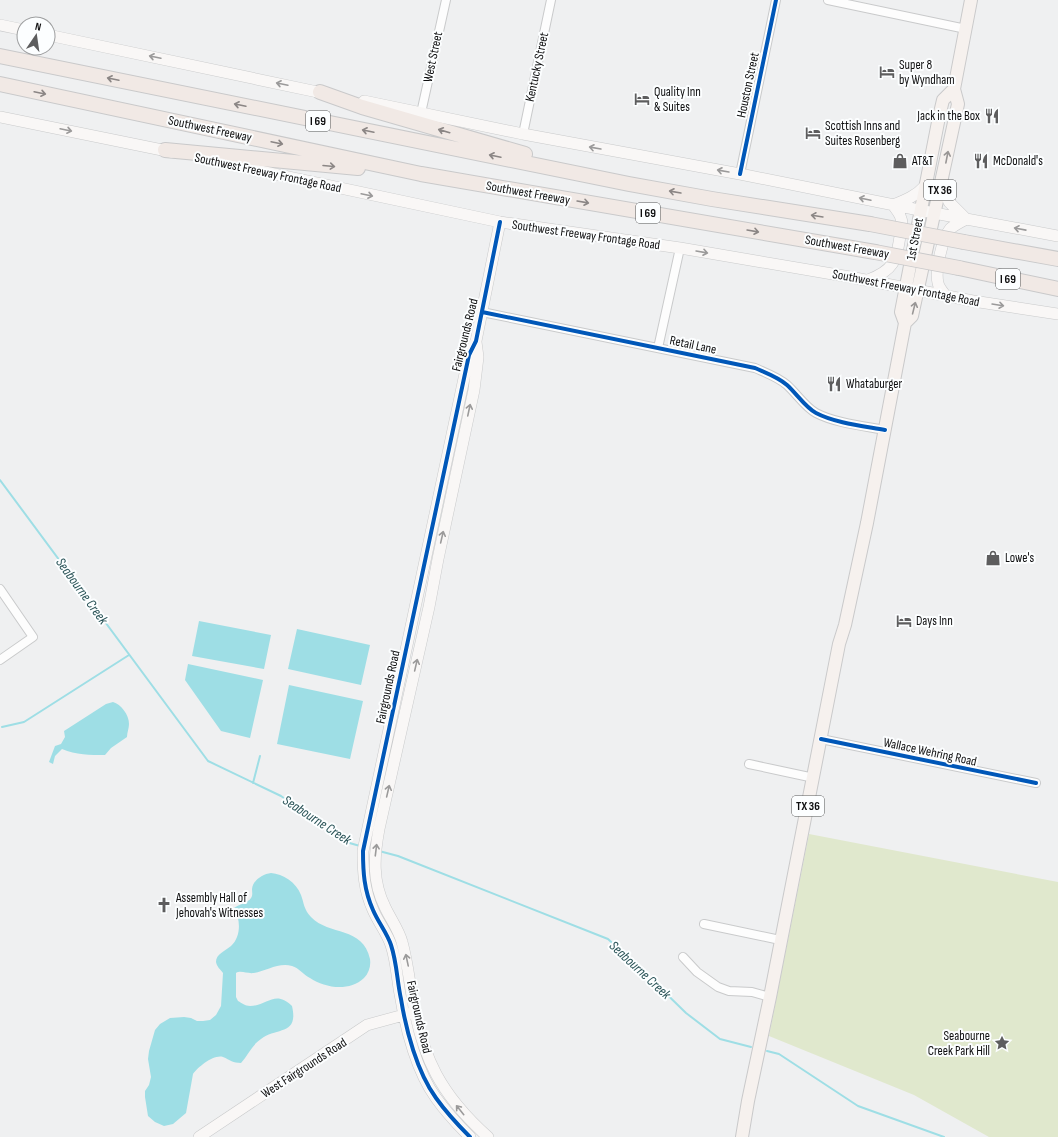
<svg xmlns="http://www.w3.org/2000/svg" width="1058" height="1137" font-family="'Sofia Sans Condensed',sans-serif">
	<rect width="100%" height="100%" fill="#eff0f1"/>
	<path fill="#e0e8cd" d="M 809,834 L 1058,882 L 1058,1137 L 989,1137 L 914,1095 L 769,1036 Z"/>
	<path fill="#9edee5" d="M 199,621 L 271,635 L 264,669 L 192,656 Z
		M 297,629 L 370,645 L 361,685 L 288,669 Z
		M 188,664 L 263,680 L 250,738 L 221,731 L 185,680 Z
		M 289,685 L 363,701 L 350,759 L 277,744 Z
		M 113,702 C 121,704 129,715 129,724 C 129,728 127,733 127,737 L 111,748 L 105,755 C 90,755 76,755 62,749 L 55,756 L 53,764 L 49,762 L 55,746 L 61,744 L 65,737 L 64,731 L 106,704 Z
		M 271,873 C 283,874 296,882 301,895 C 304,903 304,910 311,917 C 329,936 363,926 370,959 C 371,966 369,973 364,978 C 349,992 325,988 310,978 C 304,975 299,968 292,966 C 279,962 266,971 254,973 C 247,974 241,970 236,973 L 236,997 L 238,1001 C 242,1003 245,1006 250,1006 C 267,1006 275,989 292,1006 C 299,1036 276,1027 261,1039 C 252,1045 248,1055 241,1063 C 233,1063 230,1060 223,1057 C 214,1054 198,1067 193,1074 L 186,1113 L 173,1124 L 164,1126 L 155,1122 L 148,1116 L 145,1097 L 145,1091 L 149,1085 L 151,1077 L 148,1059 L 149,1051 L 155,1030 L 160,1024 L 170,1018 L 184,1017 L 191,1018 L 197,1021 L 203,1021 L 210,1020 L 216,1015 L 221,1006 L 223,973 C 220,969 217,967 216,962 C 216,954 225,951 231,946 C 241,937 241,920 234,908 C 239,904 248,903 251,898 C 253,895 252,892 252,889 C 253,880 263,874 271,873 Z"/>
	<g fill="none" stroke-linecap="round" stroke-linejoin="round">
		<path stroke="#9edee5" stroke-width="2" d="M 0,480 L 208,761 L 281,796 L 346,842 L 360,846
			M 2,727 L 24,722 L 129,655
			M 253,783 L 260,756
			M 379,851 L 398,856 L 608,939 L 645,973 L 686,1013 L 720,1039 L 751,1047
			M 767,1051 L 779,1054 L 858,1106 L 944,1137"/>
		<g stroke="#c9cacb" stroke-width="10">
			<path id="street" d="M 828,0 L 966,29
				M 421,113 L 446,0
				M 523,134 L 551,0
				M 740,174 L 776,0
				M 482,312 L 755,368 C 766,373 778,377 787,385 C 796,393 806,408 816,413 C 835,423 863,426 885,430
				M 658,348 L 680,248
				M 0,589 L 33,637 L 0,660
				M 821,739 L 1036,783
				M 749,764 L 814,778
				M 704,924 L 780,940
				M 683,957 L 697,972 L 718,987 L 729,991 L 752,992 L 770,997"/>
		</g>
		<g stroke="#c9cacb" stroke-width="12">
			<path id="secondary" d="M 0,25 L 24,30
				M 48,35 L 327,94
				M 364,101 L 523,134 L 740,174 L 934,213 L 1058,236
				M 0,117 L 172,152
				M 204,159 L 500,222 L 680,248 L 850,277 L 973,301 L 1058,314
				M 941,185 L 949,202 L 966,219 C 961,222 954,225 950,229 C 942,239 935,271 938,283 C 939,288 943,292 946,296
				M 868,280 C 900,268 896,255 902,225 C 902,216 898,212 893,205 C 906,200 916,196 925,186
				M 476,342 L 478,357 L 474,390 L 438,559 L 429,607 L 379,829 C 374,856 372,881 385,907 C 390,918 399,930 402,942 C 407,960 409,978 412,996 C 422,1058 441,1095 488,1137
				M 199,1137 L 367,1025 L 411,1013
				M 470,1137 C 458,1125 446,1112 436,1098 C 417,1072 406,1030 401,999 C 397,981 397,963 391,945 C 387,933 378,922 373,910 C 364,890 363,872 363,851 L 469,355 L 476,341 L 500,222"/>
		</g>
		<g stroke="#c9c9ca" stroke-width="14">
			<path id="primary" d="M 905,323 L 912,316 L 958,104 L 954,89 L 971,0
				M 742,1137 L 748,1101 L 770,997 L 839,644 L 845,625 L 867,523 L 905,323 L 901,312 L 939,117 L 943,100 L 954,89"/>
		</g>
		<g stroke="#c9c9ca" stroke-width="16">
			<path id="highway" d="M 0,56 L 629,184 L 712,199 L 870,224
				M 0,84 L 421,174 L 875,252
				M 320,92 L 362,107 L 525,154
				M 165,150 L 358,168
				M 964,242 L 1058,259
				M 959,268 L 1058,289"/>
		</g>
		<use href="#street" stroke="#fdfdfd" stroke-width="8"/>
		<use href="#secondary" stroke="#f9f7f6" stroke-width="11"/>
		<use href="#primary" stroke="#f6f1ee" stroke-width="12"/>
		<use href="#highway" stroke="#f1e9e5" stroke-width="14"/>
		<g stroke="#c9c9ca" stroke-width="16" stroke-linecap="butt">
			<path id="highway-bridge" d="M 870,224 L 964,242
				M 875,252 L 959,268"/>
		</g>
		<use href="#highway-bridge" stroke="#f1e9e5" stroke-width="14"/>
		<g stroke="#fcfeff" stroke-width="6">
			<path id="cycleway" d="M 740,174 L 776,0
				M 482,312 L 755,368 C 766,373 778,377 787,385 C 796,393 806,408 816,413 C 835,423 863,426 885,430
				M 821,739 L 1036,783
				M 470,1137 C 458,1125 446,1112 436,1098 C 417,1072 406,1030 401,999 C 397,981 397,963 391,945 C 387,933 378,922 373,910 C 364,890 363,872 363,851 L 469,355 L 476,341 L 500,222"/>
		</g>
		<use href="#cycleway" stroke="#0057b8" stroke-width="4"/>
	</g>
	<defs><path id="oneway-shaft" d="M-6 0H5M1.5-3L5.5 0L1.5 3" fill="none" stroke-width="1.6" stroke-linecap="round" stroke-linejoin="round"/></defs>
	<g stroke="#9b9a9a">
		<use href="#oneway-shaft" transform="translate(155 57) rotate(-168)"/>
		<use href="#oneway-shaft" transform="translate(282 84) rotate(-168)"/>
		<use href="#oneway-shaft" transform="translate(66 130) rotate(12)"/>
		<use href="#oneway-shaft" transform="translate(595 148) rotate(-170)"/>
		<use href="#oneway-shaft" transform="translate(723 171) rotate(-170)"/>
		<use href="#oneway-shaft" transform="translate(367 195) rotate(12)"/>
		<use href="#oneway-shaft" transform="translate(865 199) rotate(-168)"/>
		<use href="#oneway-shaft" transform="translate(1020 229) rotate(-169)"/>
		<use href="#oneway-shaft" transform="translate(702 252) rotate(10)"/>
		<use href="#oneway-shaft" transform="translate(998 305) rotate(9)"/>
		<use href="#oneway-shaft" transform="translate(469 410) rotate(-78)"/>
		<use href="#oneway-shaft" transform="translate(442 537) rotate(-77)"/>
		<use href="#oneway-shaft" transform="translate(416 665) rotate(-77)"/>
		<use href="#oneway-shaft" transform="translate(388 791) rotate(-77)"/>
		<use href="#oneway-shaft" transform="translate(376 850) rotate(-83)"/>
		<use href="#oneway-shaft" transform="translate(407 960) rotate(-102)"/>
		<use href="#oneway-shaft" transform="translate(460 1110) rotate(-129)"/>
	</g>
	<g stroke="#8b8685">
		<use href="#oneway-shaft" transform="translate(113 79) rotate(-168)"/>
		<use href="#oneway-shaft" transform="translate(40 93) rotate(12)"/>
		<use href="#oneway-shaft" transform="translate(240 105) rotate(-168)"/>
		<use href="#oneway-shaft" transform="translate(368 131) rotate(-168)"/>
		<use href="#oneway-shaft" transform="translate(444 131) rotate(-164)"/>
		<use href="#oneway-shaft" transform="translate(277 143) rotate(12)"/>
		<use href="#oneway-shaft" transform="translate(495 156) rotate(-168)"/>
		<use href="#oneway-shaft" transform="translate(329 166) rotate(5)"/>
		<use href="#oneway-shaft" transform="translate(675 192) rotate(-170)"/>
		<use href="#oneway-shaft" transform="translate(583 202) rotate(10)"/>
		<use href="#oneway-shaft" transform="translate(817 216) rotate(-171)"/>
		<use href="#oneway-shaft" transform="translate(753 231) rotate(10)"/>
	</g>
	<g stroke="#999695">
		<use href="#oneway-shaft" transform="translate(947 157) rotate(-79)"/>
		<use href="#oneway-shaft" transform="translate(914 308) rotate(-76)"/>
	</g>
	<defs>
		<g id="hotel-bare" transform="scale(1.2)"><path d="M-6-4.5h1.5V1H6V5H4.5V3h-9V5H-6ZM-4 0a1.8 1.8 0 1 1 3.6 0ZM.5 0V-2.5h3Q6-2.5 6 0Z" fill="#5d5d5e" stroke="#fcfeff" stroke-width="2.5" paint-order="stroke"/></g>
		<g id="restaurant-bare" transform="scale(1.2)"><path d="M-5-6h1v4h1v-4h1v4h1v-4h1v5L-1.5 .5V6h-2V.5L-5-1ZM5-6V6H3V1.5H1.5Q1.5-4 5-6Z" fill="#5d5d5e" stroke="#fcfeff" stroke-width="2.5" paint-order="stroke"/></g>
		<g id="shop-bare" transform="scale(1.2)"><path d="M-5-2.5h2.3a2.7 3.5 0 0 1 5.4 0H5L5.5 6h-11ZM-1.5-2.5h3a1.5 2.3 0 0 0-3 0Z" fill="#5d5d5e" stroke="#fcfeff" stroke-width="2.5" paint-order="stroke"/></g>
		<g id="church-bare" transform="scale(1.2)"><path d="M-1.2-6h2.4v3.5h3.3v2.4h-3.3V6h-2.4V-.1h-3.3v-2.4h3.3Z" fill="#5d5d5e" stroke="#fcfeff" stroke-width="2.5" paint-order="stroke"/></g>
		<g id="sight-bare" transform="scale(1.2)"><path d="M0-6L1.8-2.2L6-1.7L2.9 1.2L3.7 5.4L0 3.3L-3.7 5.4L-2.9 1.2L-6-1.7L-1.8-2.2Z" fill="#5d5d5e" stroke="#fcfeff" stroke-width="2.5" paint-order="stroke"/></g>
	</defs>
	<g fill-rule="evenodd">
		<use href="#hotel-bare" x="887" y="72"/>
		<use href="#hotel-bare" x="642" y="99"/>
		<use href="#restaurant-bare" x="992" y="116"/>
		<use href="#hotel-bare" x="813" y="133"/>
		<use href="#shop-bare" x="900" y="161"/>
		<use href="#restaurant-bare" x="981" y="161"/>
		<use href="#restaurant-bare" x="834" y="384"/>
		<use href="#shop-bare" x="993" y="558"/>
		<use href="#hotel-bare" x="904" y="621"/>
		<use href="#church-bare" x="164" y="905"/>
		<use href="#sight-bare" x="1002" y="1043"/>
	</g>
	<g text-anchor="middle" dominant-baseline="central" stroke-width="4" stroke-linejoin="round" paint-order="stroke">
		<g fill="#fcfeff" stroke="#555657" stroke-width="1">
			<rect x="306" y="111" width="24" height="20" rx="3"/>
			<rect x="924" y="180" width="32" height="20" rx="3"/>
			<rect x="636" y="203" width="24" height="20" rx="3"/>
			<rect x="996" y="269" width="24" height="20" rx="3"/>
			<rect x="792" y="796" width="32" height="20" rx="3"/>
		</g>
		<g font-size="12" font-weight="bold" fill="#0e0e0f">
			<text x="318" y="121">I 69</text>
			<text x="940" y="190">TX 36</text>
			<text x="648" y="213">I 69</text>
			<text x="1008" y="279">I 69</text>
			<text x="808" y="806">TX 36</text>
		</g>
		<g font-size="13" fill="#0e0e0f" stroke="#fcfeff">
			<text transform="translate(433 57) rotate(-78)">West Street</text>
			<text transform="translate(537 67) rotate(-78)">Kentucky Street</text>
			<text transform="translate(748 85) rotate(-78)">Houston Street</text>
			<text transform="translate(210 129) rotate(12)">Southwest Freeway</text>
			<text transform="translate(268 173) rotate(12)">Southwest Freeway Frontage Road</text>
			<text transform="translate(528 193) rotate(10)">Southwest Freeway</text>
			<text transform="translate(586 235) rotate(8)">Southwest Freeway Frontage Road</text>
			<text transform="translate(915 239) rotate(-79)">1st Street</text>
			<text transform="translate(847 247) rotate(10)">Southwest Freeway</text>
			<text transform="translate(906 288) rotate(11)">Southwest Freeway Frontage Road</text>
			<text transform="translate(465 335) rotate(-76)">Fairgrounds Road</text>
			<text transform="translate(693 345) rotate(12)">Retail Lane</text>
			<text transform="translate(388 687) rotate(-78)">Fairgrounds Road</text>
			<text transform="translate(930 752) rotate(12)">Wallace Wehring Road</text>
			<text transform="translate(419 1017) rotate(77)">Fairgrounds Road</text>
			<text transform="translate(304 1068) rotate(-33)">West Fairgrounds Road</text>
		</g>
		<g font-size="13" fill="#0e0e0f" stroke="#fcfeff" text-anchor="start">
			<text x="899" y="65">Super 8<tspan x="899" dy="15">by Wyndham</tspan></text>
			<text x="654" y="92">Quality Inn<tspan x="654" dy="15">&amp; Suites</tspan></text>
			<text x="980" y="116" text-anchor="end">Jack in the Box</text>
			<text x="825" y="126">Scottish Inns and<tspan x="825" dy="15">Suites Rosenberg</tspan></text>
			<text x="912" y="161">AT&amp;T</text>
			<text x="993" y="161">McDonald's</text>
			<text x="846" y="384">Whataburger</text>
			<text x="1005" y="558">Lowe's</text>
			<text x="916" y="621">Days Inn</text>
			<text x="176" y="898">Assembly Hall of<tspan x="176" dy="15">Jehovah's Witnesses</tspan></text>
			<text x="990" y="1036" text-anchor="end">Seabourne<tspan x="990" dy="15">Creek Park Hill</tspan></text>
		</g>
		<g font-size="14" font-style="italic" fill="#285256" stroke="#fcfeff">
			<text transform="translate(82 591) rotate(54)">Seabourne Creek</text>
			<text transform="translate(317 820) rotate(33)">Seabourne Creek</text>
			<text transform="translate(640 970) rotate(43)">Seabourne Creek</text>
		</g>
	</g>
	<g transform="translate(36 36) rotate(13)"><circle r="19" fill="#fcfeff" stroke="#9d9e9f"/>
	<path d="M0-3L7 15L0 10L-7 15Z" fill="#5d5d5e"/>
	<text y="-6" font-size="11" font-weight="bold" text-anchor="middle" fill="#0e0e0f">N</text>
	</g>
</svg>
